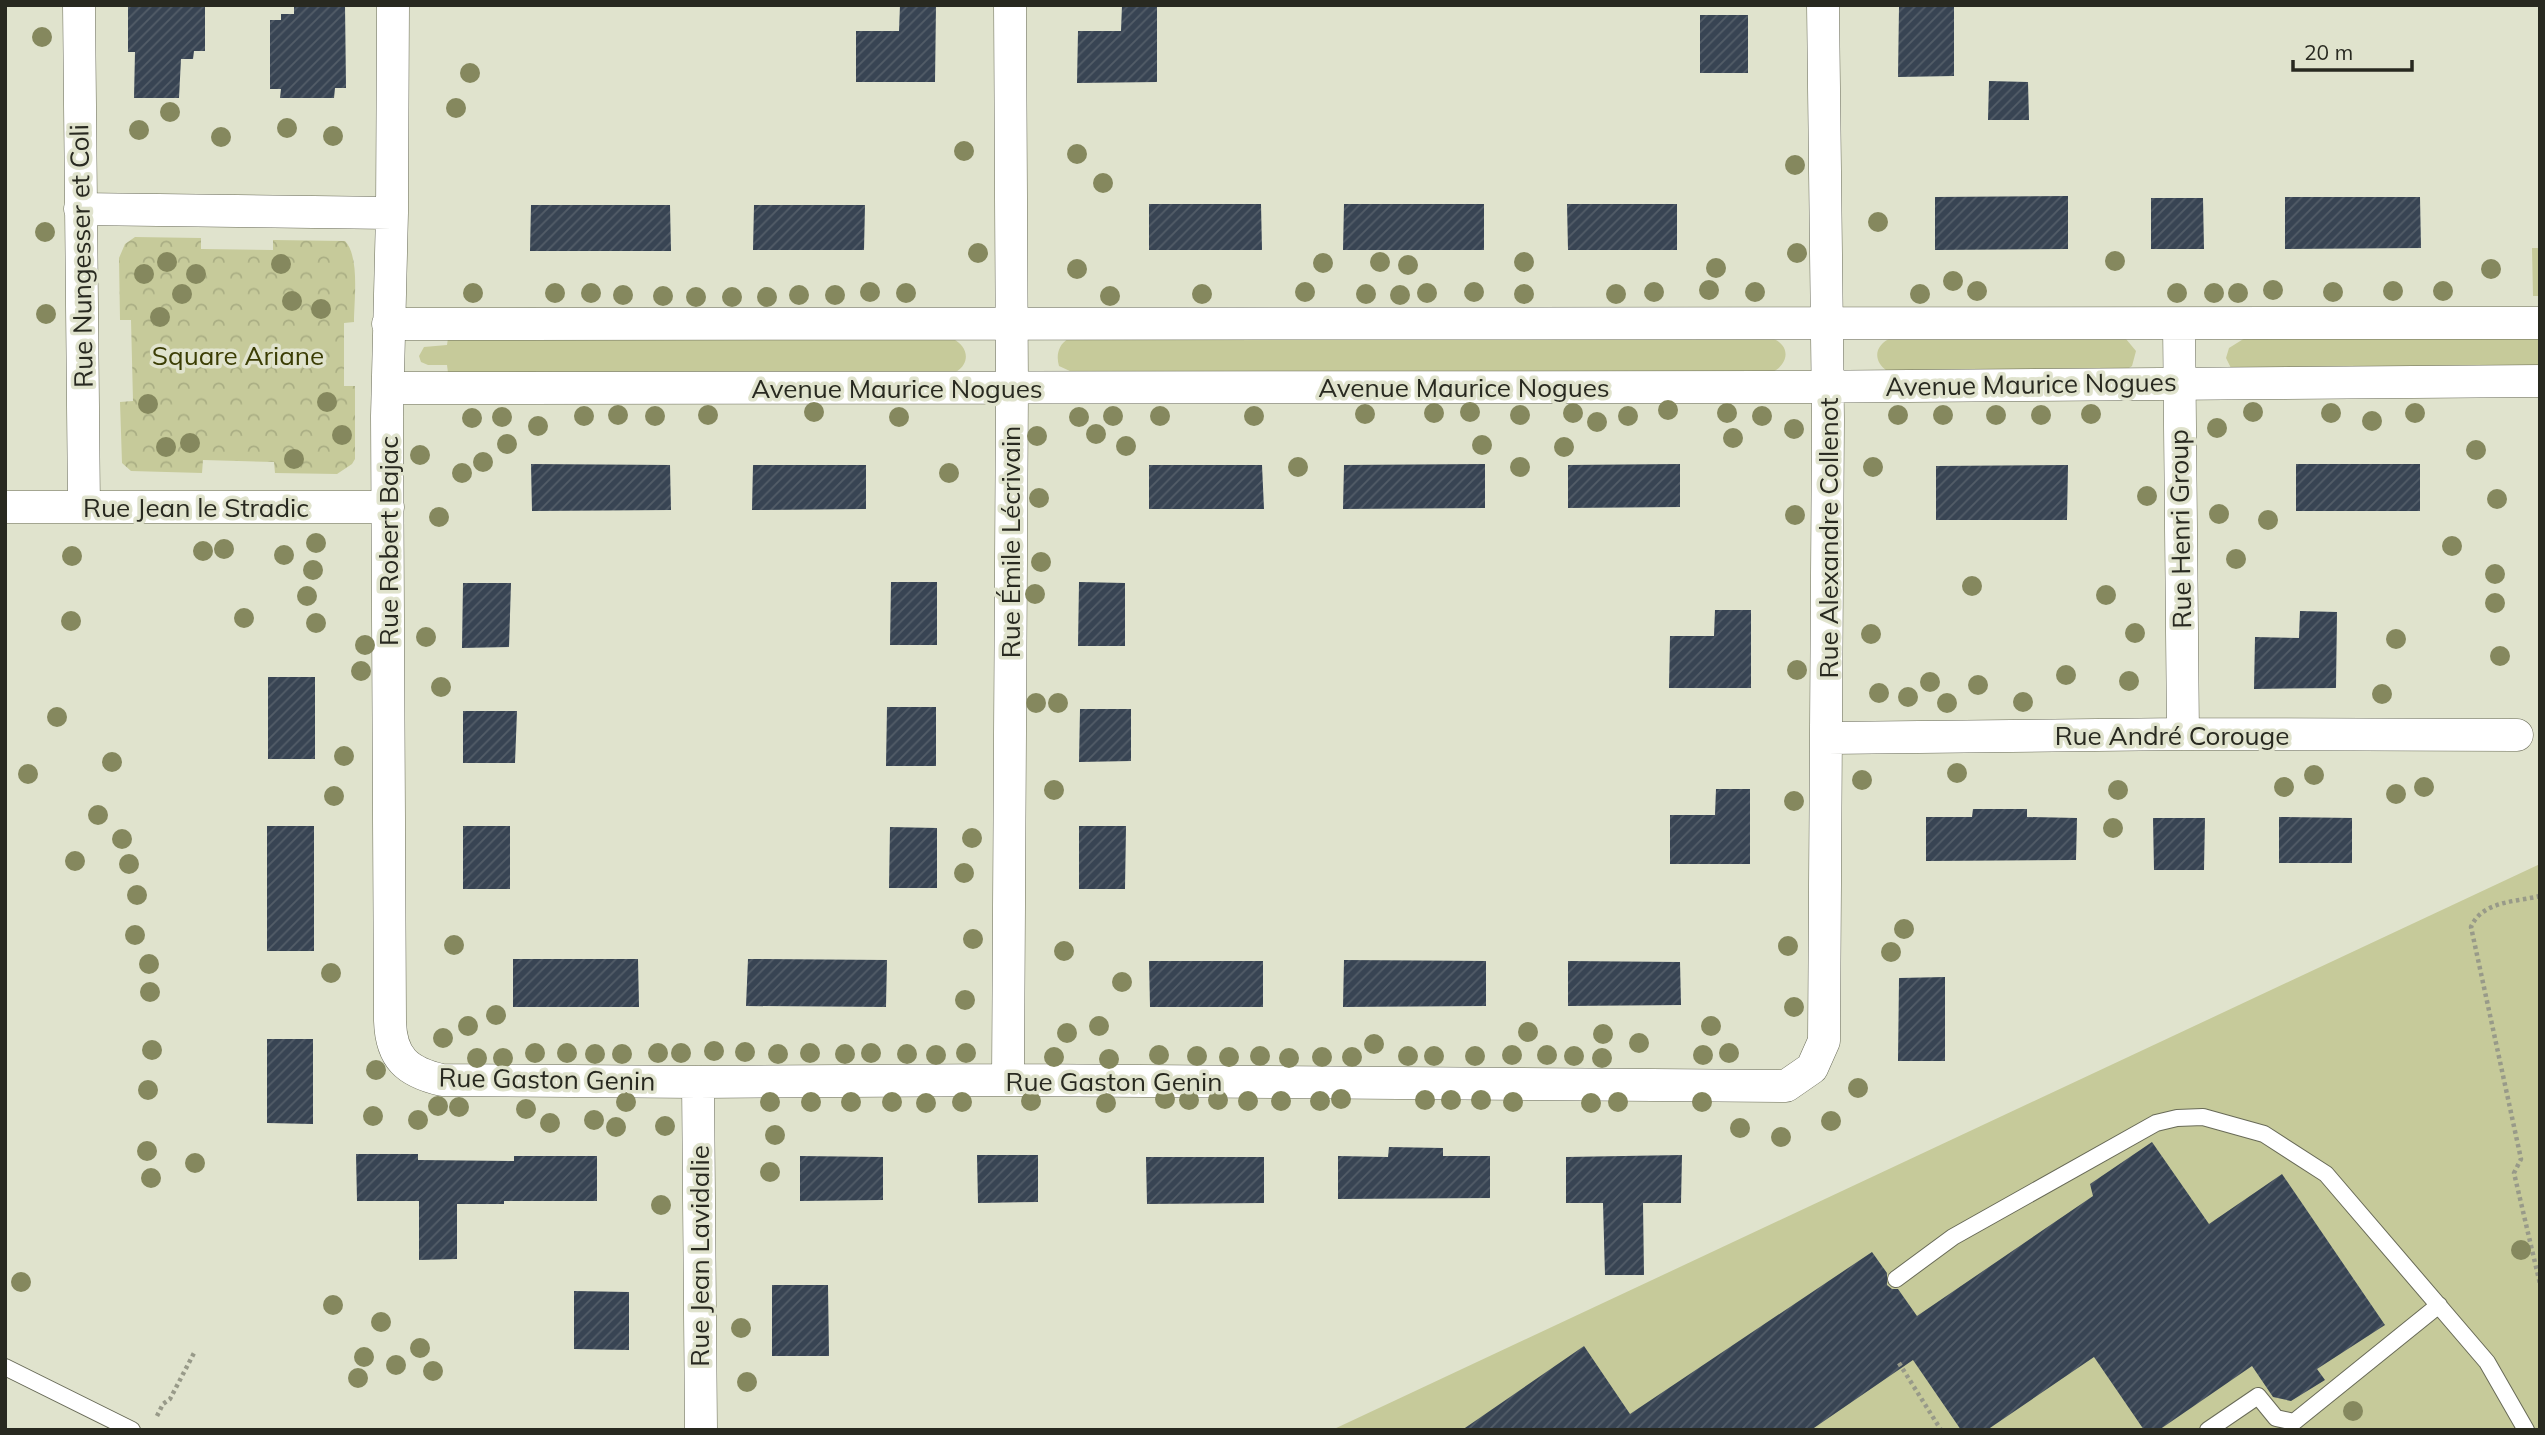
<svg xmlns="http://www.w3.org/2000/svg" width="2545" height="1435" font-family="Mulish,sans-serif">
	<defs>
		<pattern id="park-crowns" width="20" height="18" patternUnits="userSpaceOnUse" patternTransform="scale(1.75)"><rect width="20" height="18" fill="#c6ca9a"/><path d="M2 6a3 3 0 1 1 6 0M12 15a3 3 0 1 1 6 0" fill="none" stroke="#aaae84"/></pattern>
		<pattern id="building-hatch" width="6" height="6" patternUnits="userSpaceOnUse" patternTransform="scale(1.75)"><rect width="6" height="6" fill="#384453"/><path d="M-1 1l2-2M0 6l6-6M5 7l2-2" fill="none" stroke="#535d68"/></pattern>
	</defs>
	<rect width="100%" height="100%" fill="#e0e3cd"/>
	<path fill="#c6ca9a" d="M 2532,248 L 2540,248 L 2540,296 L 2533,296 Z
		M 2540,337 L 2540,372 L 2231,368 L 2226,358 L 2229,348 L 2245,338 Z
		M 448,338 L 953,339 C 968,346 971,363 956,372 L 448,373 L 447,365 L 428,365 L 421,362 L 419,356 L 424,347 L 447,345 Z
		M 1891,338 L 2126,339 L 2136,351 L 2132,366 L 2126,370 L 1887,371 C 1872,360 1875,345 1891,338 Z
		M 1068,339 L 1774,339 C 1791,347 1788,364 1773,372 L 1072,372 L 1059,366 C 1056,356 1058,345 1068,339 Z
		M 2540,864 L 2540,1430 L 1332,1430 Z"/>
	<path fill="url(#park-crowns)" d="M 135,237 L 201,238 L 201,249 L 273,250 L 273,240 L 345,241 C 360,257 354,300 354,322 L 344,323 L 344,386 L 355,386 L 355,459 L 352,464 L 337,474 L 275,473 L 274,462 L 203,460 L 202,473 L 131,471 L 122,463 L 120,402 L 133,401 L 131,320 L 120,320 L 119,258 L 125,244 Z"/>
	<path fill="url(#building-hatch)" d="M 128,5 L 205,5 L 205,51 L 194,51 L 193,59 L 181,59 L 179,98 L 134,98 L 135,52 L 128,52 Z
		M 294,5 L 345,5 L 346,88 L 335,88 L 334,98 L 280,98 L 281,89 L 270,89 L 270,20 L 281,20 L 281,14 L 294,14 Z
		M 900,5 L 936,5 L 935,82 L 856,82 L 856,31 L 899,31 Z
		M 1122,5 L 1157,5 L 1157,82 L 1077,83 L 1078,31 L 1121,31 Z
		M 1899,7 L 1954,7 L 1954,76 L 1898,77 Z
		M 1700,15 L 1748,15 L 1748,73 L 1700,73 Z
		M 1989,81 L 2028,82 L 2029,120 L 1988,120 Z
		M 2068,196 L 2068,249 L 1935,250 L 1935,197 Z
		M 2285,197 L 2420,197 L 2421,248 L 2285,249 Z
		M 2151,198 L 2203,198 L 2204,249 L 2151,249 Z
		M 1149,204 L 1261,204 L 1262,250 L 1149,250 Z
		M 1344,204 L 1484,204 L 1484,250 L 1343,250 Z
		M 1567,204 L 1677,204 L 1677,250 L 1568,250 Z
		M 531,205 L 670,205 L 671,251 L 530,251 Z
		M 754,205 L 865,205 L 864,250 L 753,250 Z
		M 531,464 L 670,465 L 671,510 L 532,511 Z
		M 1485,464 L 1485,508 L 1343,509 L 1344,465 Z
		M 1680,464 L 1680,507 L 1568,508 L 1568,465 Z
		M 2296,464 L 2420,464 L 2420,511 L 2296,511 Z
		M 753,465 L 866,465 L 866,509 L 752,510 Z
		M 1149,465 L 1262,465 L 1264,509 L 1149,509 Z
		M 2068,465 L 2067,520 L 1936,520 L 1936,466 Z
		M 891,582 L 937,582 L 937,645 L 890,645 Z
		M 1079,582 L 1125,583 L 1125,646 L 1078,646 Z
		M 463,583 L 511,583 L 509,647 L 462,648 Z
		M 1715,610 L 1751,610 L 1751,688 L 1669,688 L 1670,636 L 1714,636 Z
		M 2300,611 L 2337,612 L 2336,688 L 2254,689 L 2255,637 L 2299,638 Z
		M 268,677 L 315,677 L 315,759 L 268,759 Z
		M 887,707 L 936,707 L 936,766 L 886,766 Z
		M 1080,709 L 1131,709 L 1131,761 L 1079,762 Z
		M 463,711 L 517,711 L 515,763 L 463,763 Z
		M 1716,789 L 1750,789 L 1750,864 L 1670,864 L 1670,815 L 1715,815 Z
		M 1973,809 L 2027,809 L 2027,817 L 2077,818 L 2076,860 L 1926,861 L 1926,817 L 1972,817 Z
		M 2279,817 L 2352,818 L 2352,863 L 2279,863 Z
		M 2153,818 L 2205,818 L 2204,870 L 2154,870 Z
		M 267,826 L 314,826 L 314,951 L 267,951 Z
		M 463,826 L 510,826 L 510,889 L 463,889 Z
		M 1079,826 L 1126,826 L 1125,889 L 1079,889 Z
		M 890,827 L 937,828 L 937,888 L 889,888 Z
		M 513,959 L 638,959 L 639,1007 L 513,1007 Z
		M 748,959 L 887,960 L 886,1007 L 746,1006 Z
		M 1344,960 L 1486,961 L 1486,1006 L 1343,1007 Z
		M 1149,961 L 1263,961 L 1263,1007 L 1150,1007 Z
		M 1568,961 L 1680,962 L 1681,1005 L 1568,1006 Z
		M 1945,977 L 1945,1061 L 1898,1061 L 1899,978 Z
		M 267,1039 L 313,1039 L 313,1124 L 267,1123 Z
		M 2152,1142 L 2209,1224 L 2282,1174 L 2385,1325 L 2317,1369 L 2325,1380 L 2291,1401 L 2273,1397 L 2252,1366 L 2159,1430 L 2144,1430 L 2094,1357 L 1987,1430 L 1961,1430 L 1913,1360 L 1811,1430 L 1462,1430 L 1584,1346 L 1630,1414 L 1872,1252 L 1887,1273 L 1887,1285 L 1892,1289 L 1898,1289 L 1917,1316 L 2093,1196 L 2090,1184 Z
		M 1389,1147 L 1443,1148 L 1443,1156 L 1490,1156 L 1490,1198 L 1338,1199 L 1338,1156 L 1388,1157 Z
		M 356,1154 L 418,1154 L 418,1160 L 514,1161 L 514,1156 L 597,1156 L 597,1201 L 504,1201 L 504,1204 L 457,1204 L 457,1259 L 419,1260 L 419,1201 L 357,1201 Z
		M 977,1155 L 1038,1155 L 1038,1202 L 978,1203 Z
		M 1682,1155 L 1681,1203 L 1643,1203 L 1644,1275 L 1605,1275 L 1603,1203 L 1566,1203 L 1566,1157 Z
		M 800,1156 L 883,1157 L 883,1200 L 800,1201 Z
		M 1146,1157 L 1264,1157 L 1264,1203 L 1147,1204 Z
		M 772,1285 L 828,1285 L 829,1356 L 772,1356 Z
		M 574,1291 L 629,1292 L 629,1350 L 574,1349 Z"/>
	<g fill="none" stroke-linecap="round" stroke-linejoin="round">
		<g stroke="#686a57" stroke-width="18">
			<path id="service" d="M 1896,1279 L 1953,1237 L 2156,1123 L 2177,1118 L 2203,1117 L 2264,1134 L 2326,1174 L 2487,1362 L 2526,1430
				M 5,1367 L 132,1430
				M 2208,1430 L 2258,1396 L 2276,1418 L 2294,1422 L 2439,1305"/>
		</g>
		<g stroke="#686a57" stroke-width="33">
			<path id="minor" d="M 79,5 L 84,506
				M 393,5 L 392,213 L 387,416 L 390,1021 C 391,1058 407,1072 442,1080 L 698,1082 L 1008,1080 L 1786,1086 L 1812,1068 L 1824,1041 L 1828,419 L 1823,5
				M 80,209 L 392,213
				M 388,324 L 2540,323
				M 2179,324 L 2183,734
				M 388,388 L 1785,387 L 2540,381
				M 5,507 L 388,507
				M 1828,738 L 2183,734 L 2517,735
				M 1008,1080 L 1012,388 L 1010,5
				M 698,1082 L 701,1430"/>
		</g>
		<path stroke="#989a89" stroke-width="4.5" stroke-dasharray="3.5 3.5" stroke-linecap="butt" d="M 2540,896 C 2515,902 2482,901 2471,927 L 2521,1159 L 2514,1173 L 2540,1284
			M 1899,1363 L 1941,1430
			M 157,1416 L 163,1404 L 170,1399 L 194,1353"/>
		<use href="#service" stroke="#fff" stroke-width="16"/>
		<use href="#minor" stroke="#fff" stroke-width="32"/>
	</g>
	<g fill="#85885e">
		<circle cx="42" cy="37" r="10"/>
		<circle cx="470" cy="73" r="10"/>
		<circle cx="456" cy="108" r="10"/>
		<circle cx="170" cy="112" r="10"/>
		<circle cx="287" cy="128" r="10"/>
		<circle cx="139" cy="130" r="10"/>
		<circle cx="333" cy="136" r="10"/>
		<circle cx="221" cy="137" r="10"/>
		<circle cx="964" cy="151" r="10"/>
		<circle cx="1077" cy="154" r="10"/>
		<circle cx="1795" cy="165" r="10"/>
		<circle cx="1103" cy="183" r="10"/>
		<circle cx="1878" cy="222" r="10"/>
		<circle cx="45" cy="232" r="10"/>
		<circle cx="978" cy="253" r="10"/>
		<circle cx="1797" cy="253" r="10"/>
		<circle cx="2115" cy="261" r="10"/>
		<circle cx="167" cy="262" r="10"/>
		<circle cx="1380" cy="262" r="10"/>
		<circle cx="1524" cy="262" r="10"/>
		<circle cx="1323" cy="263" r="10"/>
		<circle cx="281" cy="264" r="10"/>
		<circle cx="1408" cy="265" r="10"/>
		<circle cx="1716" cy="268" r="10"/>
		<circle cx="1077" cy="269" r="10"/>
		<circle cx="2491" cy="269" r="10"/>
		<circle cx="144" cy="274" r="10"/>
		<circle cx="196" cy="274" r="10"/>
		<circle cx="1953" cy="281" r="10"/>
		<circle cx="1709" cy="290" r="10"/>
		<circle cx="2273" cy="290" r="10"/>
		<circle cx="1977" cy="291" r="10"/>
		<circle cx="2393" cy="291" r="10"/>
		<circle cx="2443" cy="291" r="10"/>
		<circle cx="870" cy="292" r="10"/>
		<circle cx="1305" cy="292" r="10"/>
		<circle cx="1474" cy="292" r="10"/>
		<circle cx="1654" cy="292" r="10"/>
		<circle cx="1755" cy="292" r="10"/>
		<circle cx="2333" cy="292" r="10"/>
		<circle cx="473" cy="293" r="10"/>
		<circle cx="555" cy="293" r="10"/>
		<circle cx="591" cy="293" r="10"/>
		<circle cx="906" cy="293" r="10"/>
		<circle cx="1427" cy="293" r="10"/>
		<circle cx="2177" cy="293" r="10"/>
		<circle cx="2214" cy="293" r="10"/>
		<circle cx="2238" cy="293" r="10"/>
		<circle cx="182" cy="294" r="10"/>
		<circle cx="1202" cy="294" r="10"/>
		<circle cx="1366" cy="294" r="10"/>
		<circle cx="1524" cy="294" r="10"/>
		<circle cx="1616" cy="294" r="10"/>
		<circle cx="1920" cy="294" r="10"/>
		<circle cx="623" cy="295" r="10"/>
		<circle cx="799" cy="295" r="10"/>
		<circle cx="835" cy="295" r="10"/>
		<circle cx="1400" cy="295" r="10"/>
		<circle cx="663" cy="296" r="10"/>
		<circle cx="1110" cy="296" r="10"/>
		<circle cx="696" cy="297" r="10"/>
		<circle cx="732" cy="297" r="10"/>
		<circle cx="767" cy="297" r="10"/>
		<circle cx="292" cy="301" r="10"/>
		<circle cx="321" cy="309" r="10"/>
		<circle cx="46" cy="314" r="10"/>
		<circle cx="160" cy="317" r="10"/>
		<circle cx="327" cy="402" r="10"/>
		<circle cx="148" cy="404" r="10"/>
		<circle cx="1668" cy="410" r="10"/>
		<circle cx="814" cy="412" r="10"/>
		<circle cx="1470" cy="412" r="10"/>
		<circle cx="2253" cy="412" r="10"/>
		<circle cx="1434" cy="413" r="10"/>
		<circle cx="1573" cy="413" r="10"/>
		<circle cx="1727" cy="413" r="10"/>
		<circle cx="2331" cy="413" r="10"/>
		<circle cx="2415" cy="413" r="10"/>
		<circle cx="1365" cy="414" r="10"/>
		<circle cx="2091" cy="414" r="10"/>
		<circle cx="618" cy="415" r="10"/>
		<circle cx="708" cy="415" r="10"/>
		<circle cx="1520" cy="415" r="10"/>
		<circle cx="1898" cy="415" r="10"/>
		<circle cx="1943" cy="415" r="10"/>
		<circle cx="1996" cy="415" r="10"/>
		<circle cx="2041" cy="415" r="10"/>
		<circle cx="584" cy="416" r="10"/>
		<circle cx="655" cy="416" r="10"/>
		<circle cx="1113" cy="416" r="10"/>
		<circle cx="1160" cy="416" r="10"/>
		<circle cx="1254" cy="416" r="10"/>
		<circle cx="1628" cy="416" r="10"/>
		<circle cx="1762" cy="416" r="10"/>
		<circle cx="502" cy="417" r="10"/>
		<circle cx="899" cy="417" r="10"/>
		<circle cx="1079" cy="417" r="10"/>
		<circle cx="472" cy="418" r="10"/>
		<circle cx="2372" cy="421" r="10"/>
		<circle cx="1597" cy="422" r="10"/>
		<circle cx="538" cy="426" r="10"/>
		<circle cx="2217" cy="428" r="10"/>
		<circle cx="1794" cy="429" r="10"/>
		<circle cx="1096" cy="434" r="10"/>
		<circle cx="342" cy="435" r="10"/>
		<circle cx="1037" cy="436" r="10"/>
		<circle cx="1733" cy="438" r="10"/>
		<circle cx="190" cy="443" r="10"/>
		<circle cx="507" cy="444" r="10"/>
		<circle cx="1482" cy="445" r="10"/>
		<circle cx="1126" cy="446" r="10"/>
		<circle cx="166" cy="447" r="10"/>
		<circle cx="1564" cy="447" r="10"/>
		<circle cx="2476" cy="450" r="10"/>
		<circle cx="420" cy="455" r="10"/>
		<circle cx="294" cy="459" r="10"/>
		<circle cx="483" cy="462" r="10"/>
		<circle cx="1298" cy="467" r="10"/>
		<circle cx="1520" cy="467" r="10"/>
		<circle cx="1873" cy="467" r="10"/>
		<circle cx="462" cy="473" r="10"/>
		<circle cx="949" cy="473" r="10"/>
		<circle cx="2147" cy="496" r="10"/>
		<circle cx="1039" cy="498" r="10"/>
		<circle cx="2497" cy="499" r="10"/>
		<circle cx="2219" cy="514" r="10"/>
		<circle cx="1795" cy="515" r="10"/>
		<circle cx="439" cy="517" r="10"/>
		<circle cx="2268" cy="520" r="10"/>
		<circle cx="316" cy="543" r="10"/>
		<circle cx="2452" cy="546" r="10"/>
		<circle cx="224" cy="549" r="10"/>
		<circle cx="203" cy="551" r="10"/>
		<circle cx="284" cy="555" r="10"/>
		<circle cx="72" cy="556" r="10"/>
		<circle cx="2236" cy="559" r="10"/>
		<circle cx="1041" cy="562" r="10"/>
		<circle cx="313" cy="570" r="10"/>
		<circle cx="2495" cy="574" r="10"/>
		<circle cx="1972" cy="586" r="10"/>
		<circle cx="1035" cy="594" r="10"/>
		<circle cx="2106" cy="595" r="10"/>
		<circle cx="307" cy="596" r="10"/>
		<circle cx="2495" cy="603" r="10"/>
		<circle cx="244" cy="618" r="10"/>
		<circle cx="71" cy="621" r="10"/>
		<circle cx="316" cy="623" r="10"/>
		<circle cx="2135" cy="633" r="10"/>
		<circle cx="1871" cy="634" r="10"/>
		<circle cx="426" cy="637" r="10"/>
		<circle cx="2396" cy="639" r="10"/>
		<circle cx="365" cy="645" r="10"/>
		<circle cx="2500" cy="656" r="10"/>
		<circle cx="1797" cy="670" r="10"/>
		<circle cx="361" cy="671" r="10"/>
		<circle cx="2066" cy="675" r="10"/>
		<circle cx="2129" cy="681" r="10"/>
		<circle cx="1930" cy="682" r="10"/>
		<circle cx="1978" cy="685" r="10"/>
		<circle cx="441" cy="687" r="10"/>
		<circle cx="1879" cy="693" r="10"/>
		<circle cx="2382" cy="694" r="10"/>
		<circle cx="1908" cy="697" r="10"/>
		<circle cx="2023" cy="702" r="10"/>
		<circle cx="1036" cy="703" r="10"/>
		<circle cx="1058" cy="703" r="10"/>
		<circle cx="1947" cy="703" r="10"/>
		<circle cx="57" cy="717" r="10"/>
		<circle cx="344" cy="756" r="10"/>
		<circle cx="112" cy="762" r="10"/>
		<circle cx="1957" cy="773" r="10"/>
		<circle cx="28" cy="774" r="10"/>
		<circle cx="2314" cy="775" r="10"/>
		<circle cx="1862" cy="780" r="10"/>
		<circle cx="2284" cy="787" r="10"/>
		<circle cx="2424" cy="787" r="10"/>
		<circle cx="1054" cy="790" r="10"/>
		<circle cx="2118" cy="790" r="10"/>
		<circle cx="2396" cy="794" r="10"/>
		<circle cx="334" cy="796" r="10"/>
		<circle cx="1794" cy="801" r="10"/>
		<circle cx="98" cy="815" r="10"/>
		<circle cx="2113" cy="828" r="10"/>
		<circle cx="972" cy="838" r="10"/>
		<circle cx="122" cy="839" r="10"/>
		<circle cx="75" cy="861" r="10"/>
		<circle cx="129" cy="864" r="10"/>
		<circle cx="964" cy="873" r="10"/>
		<circle cx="137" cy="895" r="10"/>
		<circle cx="1904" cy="929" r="10"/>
		<circle cx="135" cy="935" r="10"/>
		<circle cx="973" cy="939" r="10"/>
		<circle cx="454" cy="945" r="10"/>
		<circle cx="1788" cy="946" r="10"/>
		<circle cx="1064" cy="951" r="10"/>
		<circle cx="1891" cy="952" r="10"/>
		<circle cx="149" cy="964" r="10"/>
		<circle cx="331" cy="973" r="10"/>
		<circle cx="1122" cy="982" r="10"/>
		<circle cx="150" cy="992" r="10"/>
		<circle cx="965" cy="1000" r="10"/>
		<circle cx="1794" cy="1007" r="10"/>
		<circle cx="496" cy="1015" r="10"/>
		<circle cx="468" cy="1026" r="10"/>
		<circle cx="1099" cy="1026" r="10"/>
		<circle cx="1711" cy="1026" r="10"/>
		<circle cx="1528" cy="1032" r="10"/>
		<circle cx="1067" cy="1033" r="10"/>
		<circle cx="1603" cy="1034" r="10"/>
		<circle cx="443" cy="1038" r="10"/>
		<circle cx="1639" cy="1043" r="10"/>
		<circle cx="1374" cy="1044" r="10"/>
		<circle cx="152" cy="1050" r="10"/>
		<circle cx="714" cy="1051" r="10"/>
		<circle cx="745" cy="1052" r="10"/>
		<circle cx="535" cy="1053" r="10"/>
		<circle cx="567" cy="1053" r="10"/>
		<circle cx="658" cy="1053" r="10"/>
		<circle cx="681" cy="1053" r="10"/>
		<circle cx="810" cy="1053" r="10"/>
		<circle cx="871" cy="1053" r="10"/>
		<circle cx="966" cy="1053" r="10"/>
		<circle cx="1729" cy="1053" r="10"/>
		<circle cx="595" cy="1054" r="10"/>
		<circle cx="622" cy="1054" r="10"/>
		<circle cx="778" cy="1054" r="10"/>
		<circle cx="845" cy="1054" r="10"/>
		<circle cx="907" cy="1054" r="10"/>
		<circle cx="936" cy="1055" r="10"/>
		<circle cx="1159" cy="1055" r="10"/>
		<circle cx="1512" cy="1055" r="10"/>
		<circle cx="1547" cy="1055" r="10"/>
		<circle cx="1703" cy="1055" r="10"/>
		<circle cx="1197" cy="1056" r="10"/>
		<circle cx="1260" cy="1056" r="10"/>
		<circle cx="1408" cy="1056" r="10"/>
		<circle cx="1434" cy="1056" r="10"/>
		<circle cx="1475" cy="1056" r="10"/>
		<circle cx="1574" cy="1056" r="10"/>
		<circle cx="1054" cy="1057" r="10"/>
		<circle cx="1229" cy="1057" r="10"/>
		<circle cx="1322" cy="1057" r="10"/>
		<circle cx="1352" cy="1057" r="10"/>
		<circle cx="477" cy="1058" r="10"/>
		<circle cx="503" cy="1058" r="10"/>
		<circle cx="1289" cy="1058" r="10"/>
		<circle cx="1602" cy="1058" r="10"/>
		<circle cx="1109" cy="1059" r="10"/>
		<circle cx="376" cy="1070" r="10"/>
		<circle cx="1858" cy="1088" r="10"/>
		<circle cx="148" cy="1090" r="10"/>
		<circle cx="1165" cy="1099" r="10"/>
		<circle cx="1341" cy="1099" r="10"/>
		<circle cx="1189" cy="1100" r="10"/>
		<circle cx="1218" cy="1100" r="10"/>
		<circle cx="1425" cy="1100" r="10"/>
		<circle cx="1451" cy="1100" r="10"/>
		<circle cx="1481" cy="1100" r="10"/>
		<circle cx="1031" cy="1101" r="10"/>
		<circle cx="1248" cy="1101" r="10"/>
		<circle cx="1281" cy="1101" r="10"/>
		<circle cx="1320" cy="1101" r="10"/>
		<circle cx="626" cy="1102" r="10"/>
		<circle cx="770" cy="1102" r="10"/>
		<circle cx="811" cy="1102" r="10"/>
		<circle cx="851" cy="1102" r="10"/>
		<circle cx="892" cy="1102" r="10"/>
		<circle cx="962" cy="1102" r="10"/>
		<circle cx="1513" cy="1102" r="10"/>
		<circle cx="1618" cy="1102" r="10"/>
		<circle cx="1702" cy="1102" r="10"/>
		<circle cx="926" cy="1103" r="10"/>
		<circle cx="1106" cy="1103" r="10"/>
		<circle cx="1591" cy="1103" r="10"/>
		<circle cx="438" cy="1106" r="10"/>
		<circle cx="459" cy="1107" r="10"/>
		<circle cx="526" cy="1109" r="10"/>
		<circle cx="373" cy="1116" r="10"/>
		<circle cx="418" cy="1120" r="10"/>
		<circle cx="594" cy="1120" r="10"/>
		<circle cx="1831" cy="1121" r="10"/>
		<circle cx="550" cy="1123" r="10"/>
		<circle cx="665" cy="1126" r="10"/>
		<circle cx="616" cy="1127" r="10"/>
		<circle cx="1740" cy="1128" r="10"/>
		<circle cx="775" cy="1135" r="10"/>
		<circle cx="1781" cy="1137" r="10"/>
		<circle cx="147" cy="1151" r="10"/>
		<circle cx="195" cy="1163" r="10"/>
		<circle cx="770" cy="1172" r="10"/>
		<circle cx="151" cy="1178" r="10"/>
		<circle cx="661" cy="1205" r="10"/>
		<circle cx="2521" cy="1250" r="10"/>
		<circle cx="21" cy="1282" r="10"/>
		<circle cx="333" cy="1305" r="10"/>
		<circle cx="381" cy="1322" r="10"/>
		<circle cx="741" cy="1328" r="10"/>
		<circle cx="420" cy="1348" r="10"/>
		<circle cx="364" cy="1357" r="10"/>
		<circle cx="396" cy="1365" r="10"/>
		<circle cx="433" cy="1371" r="10"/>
		<circle cx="358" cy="1378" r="10"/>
		<circle cx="747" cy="1382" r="10"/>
		<circle cx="2353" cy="1411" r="10"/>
	</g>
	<g text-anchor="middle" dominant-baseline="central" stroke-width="7" stroke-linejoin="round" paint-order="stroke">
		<g font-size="26" fill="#282920" stroke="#e0e3cd">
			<text transform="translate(81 256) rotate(-91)">Rue Nungesser et Coli</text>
			<text transform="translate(2031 384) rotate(-1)">Avenue Maurice Nogues</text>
			<text x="1464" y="387">Avenue Maurice Nogues</text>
			<text x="897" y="388">Avenue Maurice Nogues</text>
			<text x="196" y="507">Rue Jean le Stradic</text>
			<text transform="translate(2180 529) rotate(-91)">Rue Henri Group</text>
			<text transform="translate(1828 538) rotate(-90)">Rue Alexandre Collenot</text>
			<text transform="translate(388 541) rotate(-90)">Rue Robert Bajac</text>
			<text transform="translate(1010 542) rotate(-90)">Rue Émile Lécrivain</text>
			<text x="2172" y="735">Rue André Corouge</text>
			<text transform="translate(547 1079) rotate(1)">Rue Gaston Genin</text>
			<text x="1114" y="1081">Rue Gaston Genin</text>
			<text transform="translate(699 1256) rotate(-90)">Rue Jean Lavidalie</text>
		</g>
		<g font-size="26" fill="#3b3d04" stroke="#e0e3cd">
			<text x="238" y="355">Square Ariane</text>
		</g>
	</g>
	<rect width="2545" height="1435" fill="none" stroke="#282920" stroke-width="14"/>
	<path d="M2293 60v10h119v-10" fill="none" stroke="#282920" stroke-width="3.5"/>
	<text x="2304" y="60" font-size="21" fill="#282920" stroke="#e0e3cd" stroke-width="5" paint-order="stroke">20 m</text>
</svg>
